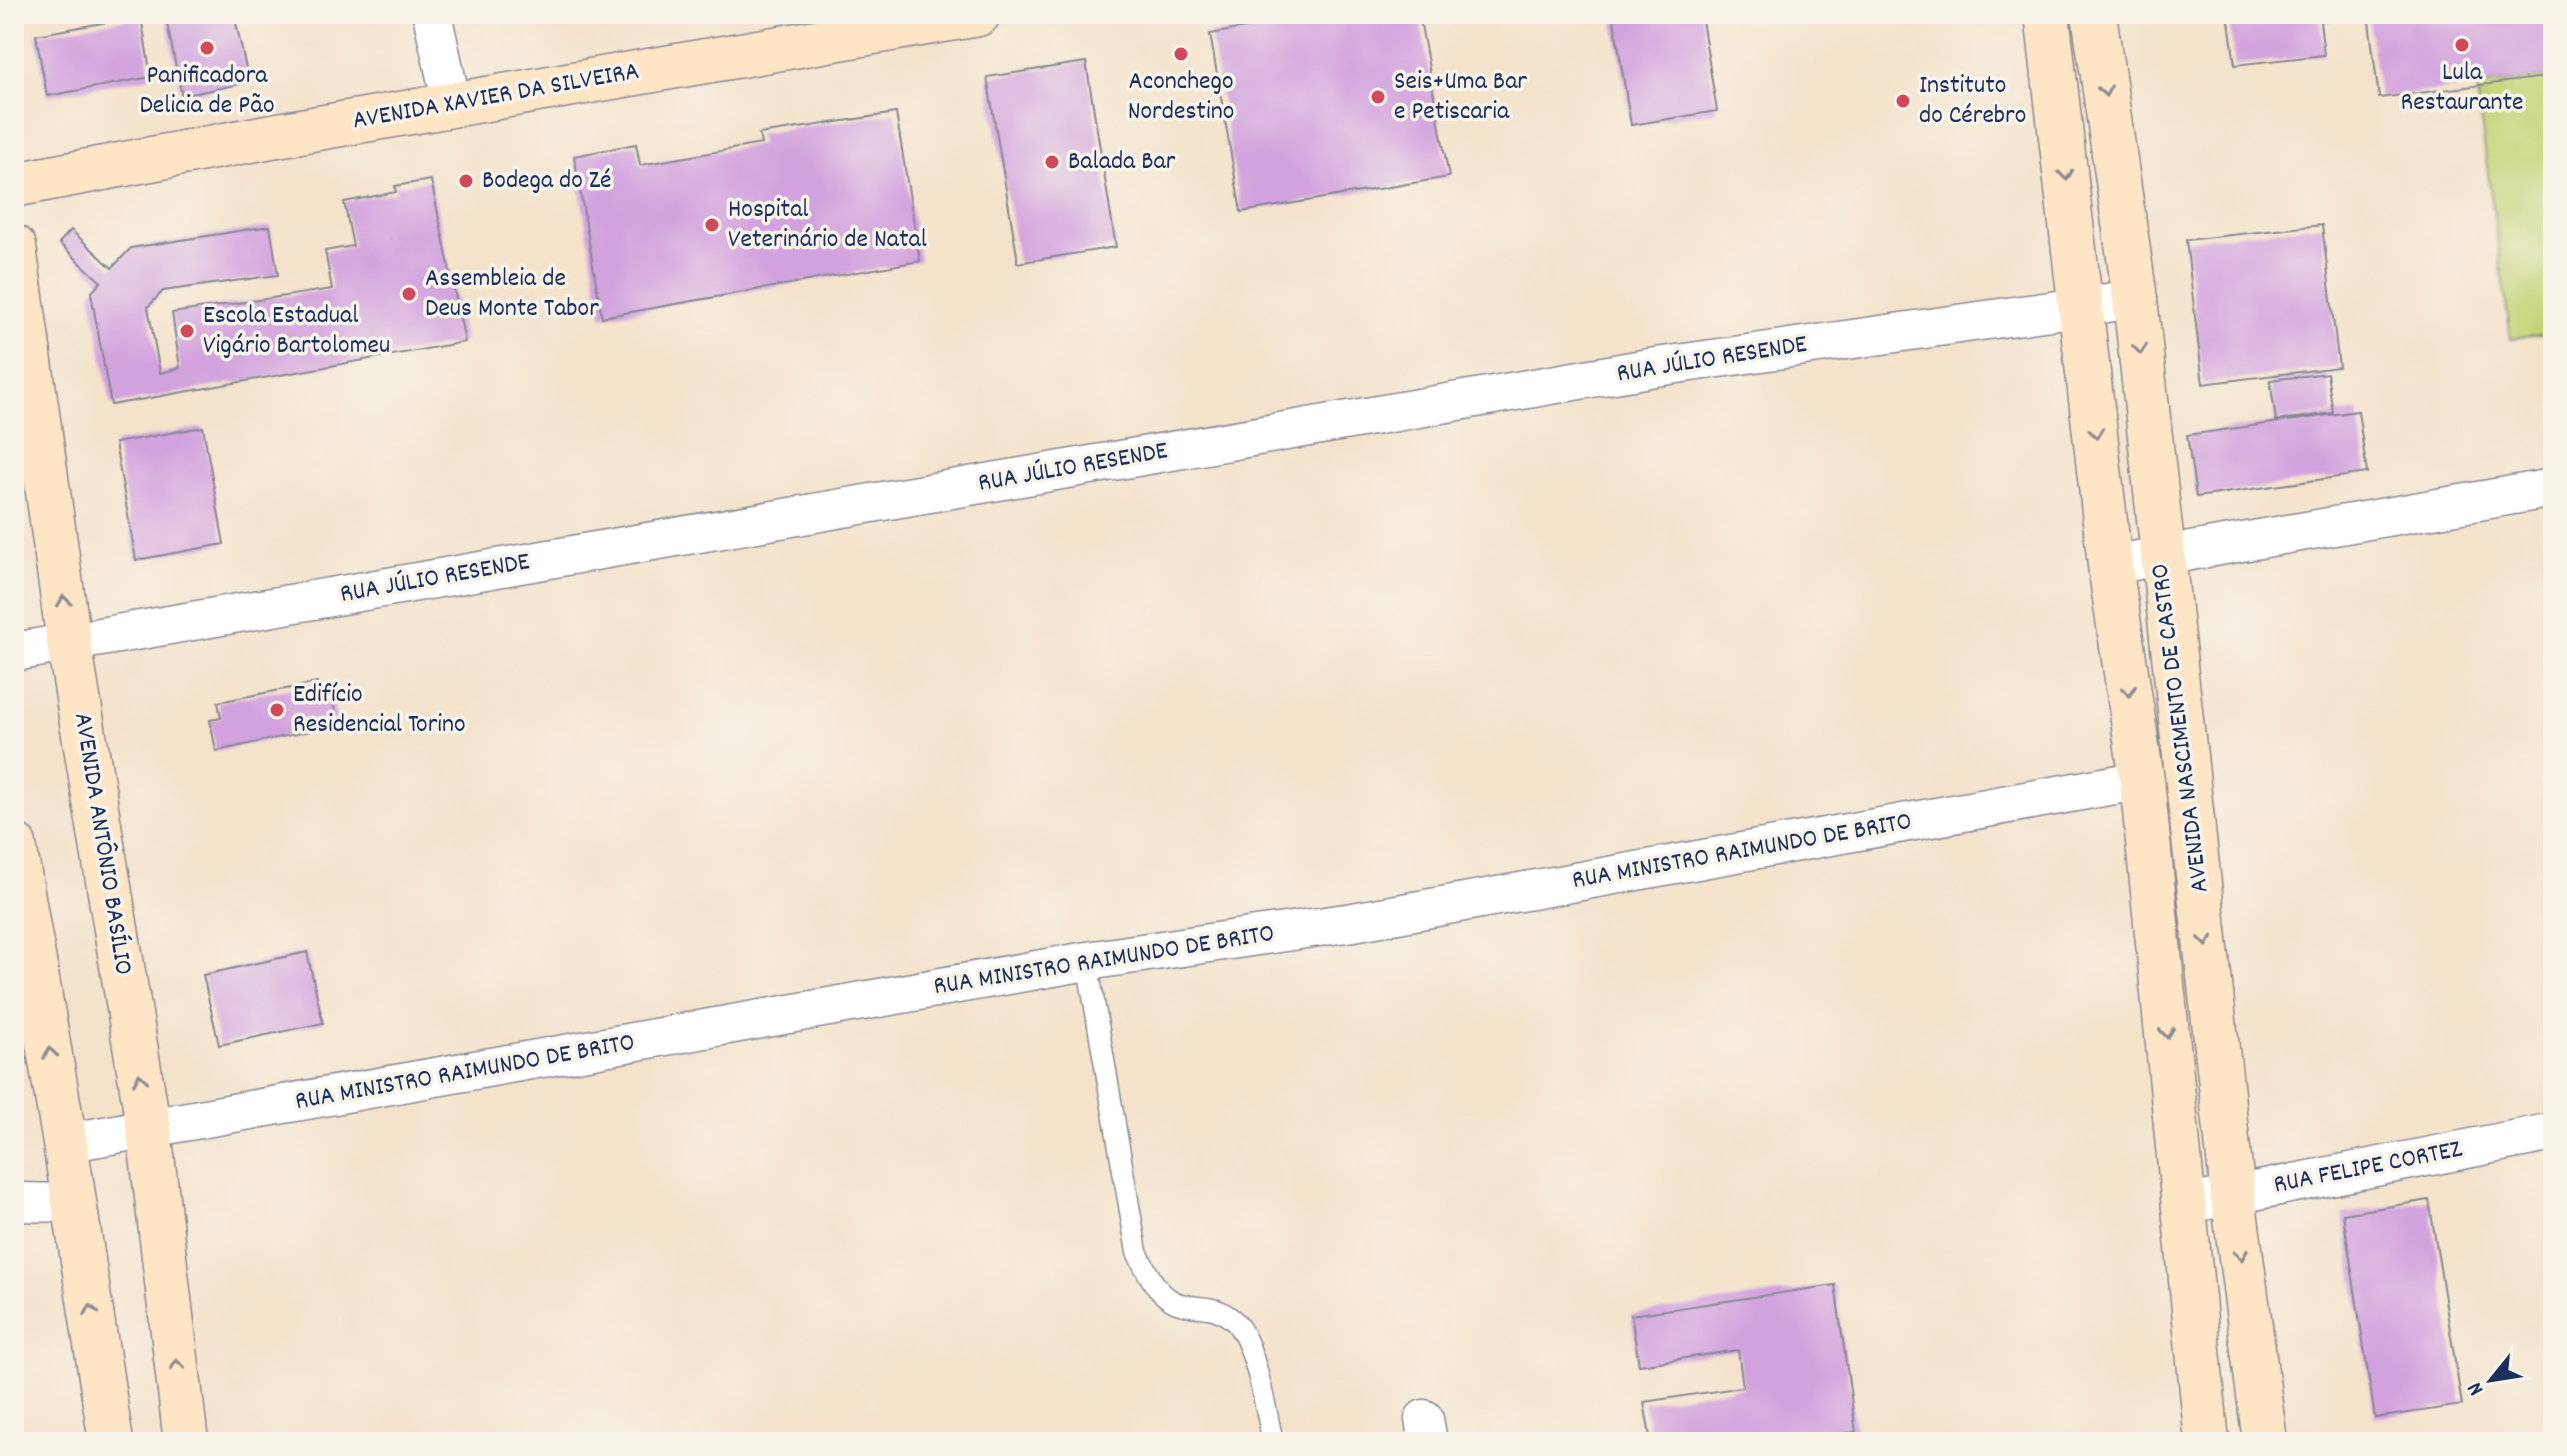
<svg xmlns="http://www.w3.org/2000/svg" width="2567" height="1456" font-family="Dekko,sans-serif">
	<rect width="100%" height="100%" fill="#f7f3e8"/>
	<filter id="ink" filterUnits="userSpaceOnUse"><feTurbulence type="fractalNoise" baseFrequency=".0125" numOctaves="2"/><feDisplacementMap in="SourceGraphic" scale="16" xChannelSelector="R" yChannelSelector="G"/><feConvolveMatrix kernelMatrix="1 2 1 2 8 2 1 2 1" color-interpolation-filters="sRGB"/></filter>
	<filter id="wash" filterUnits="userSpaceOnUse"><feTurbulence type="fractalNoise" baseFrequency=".006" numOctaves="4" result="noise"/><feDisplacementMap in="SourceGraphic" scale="32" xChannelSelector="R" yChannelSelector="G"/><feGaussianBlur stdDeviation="1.8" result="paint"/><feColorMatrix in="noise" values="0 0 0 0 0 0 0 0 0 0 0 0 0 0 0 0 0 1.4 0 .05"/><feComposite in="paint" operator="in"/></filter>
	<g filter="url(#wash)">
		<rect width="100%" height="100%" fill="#f4e2cb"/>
		<path fill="#c3d375" stroke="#6f816a" stroke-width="2" d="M 2553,76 L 2553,333 L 2511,339 L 2476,86 Z"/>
		<g id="blocks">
			<path fill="#d2a2de" d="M 165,14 L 234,14 L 249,82 L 182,96 Z
				M 1325,14 L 1419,14 L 1449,177 L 1241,212 L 1210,34 Z
				M 1613,14 L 1701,14 L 1717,111 L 1631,125 Z
				M 2228,14 L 2344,14 L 2345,18 L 2320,21 L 2324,55 L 2235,65 Z
				M 2368,14 L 2553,14 L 2553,76 L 2379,98 Z
				M 141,16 L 151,77 L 47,96 L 36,35 Z
				M 1086,62 L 1116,247 L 1017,263 L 1017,255 L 987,77 Z
				M 896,113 L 920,261 L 602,317 L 574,156 L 636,144 L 640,165 L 761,144 L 759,134 Z
				M 431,180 L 465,342 L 111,405 L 91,293 L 101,282 L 59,243 L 71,230 L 112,268 L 131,248 L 270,226 L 278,275 L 163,291 L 148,307 L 160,373 L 180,368 L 172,313 L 332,289 L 325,251 L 353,246 L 344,202 L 396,192 L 395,186 Z
				M 2322,225 L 2339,367 L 2203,384 L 2186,240 Z
				M 2327,373 L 2333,413 L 2276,421 L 2270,380 Z
				M 2358,411 L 2367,473 L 2196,497 L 2187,435 Z
				M 203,427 L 224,544 L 136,560 L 115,443 Z
				M 317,683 L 320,699 L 332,697 L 338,725 L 216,751 L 210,720 L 221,718 L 218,702 Z
				M 307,952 L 323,1023 L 219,1045 L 203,975 Z
				M 2429,1200 L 2462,1405 L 2375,1418 L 2343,1214 Z
				M 1835,1285 L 1856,1432 L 1788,1442 L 1651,1442 L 1644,1402 L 1743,1387 L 1738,1350 L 1639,1365 L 1631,1315 Z"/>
		</g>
	</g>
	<g filter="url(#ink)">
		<use href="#blocks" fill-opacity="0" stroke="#888894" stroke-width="2"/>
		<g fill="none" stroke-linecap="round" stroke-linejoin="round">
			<g stroke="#888894" stroke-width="23">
				<path id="lane" d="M 1087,961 L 1137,1252 C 1148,1274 1159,1301 1185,1305 C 1205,1309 1215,1305 1232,1319 C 1255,1338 1266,1412 1273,1442"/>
			</g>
			<g stroke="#888894" stroke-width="41">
				<path id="street" d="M 432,14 L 452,105
					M 2110,565 L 2553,488
					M 14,652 L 1649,368 L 2135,299
					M 65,1143 L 1087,961 L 1353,922 L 2142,780
					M 14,1202 L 75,1203
					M 2183,1205 L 2553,1132
					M 1424,1419 L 1428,1442"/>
			</g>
			<g stroke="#888894" stroke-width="47">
				<path id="secondary" d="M 2047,14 L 2110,565 L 2142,780 L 2207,1442
					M 2094,14 L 2135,299 L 2233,1195 L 2265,1442
					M 14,185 L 272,136 L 978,14
					M 14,247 L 69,643 L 149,1130 L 186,1442
					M 14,845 L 65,1143 L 111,1442"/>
			</g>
			<use href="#lane" stroke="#fff" stroke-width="20"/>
			<use href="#street" stroke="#fff" stroke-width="38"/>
			<use href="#secondary" stroke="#fde5c5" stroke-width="44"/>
		</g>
		<defs><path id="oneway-chevron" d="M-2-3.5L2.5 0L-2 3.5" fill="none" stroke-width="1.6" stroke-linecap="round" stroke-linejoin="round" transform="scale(2)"/></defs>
		<g stroke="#8c8a92">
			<use href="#oneway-chevron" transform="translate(2105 91) rotate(82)"/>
			<use href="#oneway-chevron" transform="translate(2066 175) rotate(83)"/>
			<use href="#oneway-chevron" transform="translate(2140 349) rotate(84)"/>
			<use href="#oneway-chevron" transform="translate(2096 433) rotate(84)"/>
			<use href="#oneway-chevron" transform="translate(64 601) rotate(-98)"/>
			<use href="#oneway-chevron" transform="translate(2129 691) rotate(82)"/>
			<use href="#oneway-chevron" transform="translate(2206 941) rotate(84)"/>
			<use href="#oneway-chevron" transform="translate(2167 1033) rotate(84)"/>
			<use href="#oneway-chevron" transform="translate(50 1053) rotate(-100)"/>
			<use href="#oneway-chevron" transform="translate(140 1079) rotate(-99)"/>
			<use href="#oneway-chevron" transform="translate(2241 1255) rotate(82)"/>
			<use href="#oneway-chevron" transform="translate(91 1310) rotate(-99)"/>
			<use href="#oneway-chevron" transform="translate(177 1365) rotate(-97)"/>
		</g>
	</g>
	<g fill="#d1495b" stroke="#f7f3e8" stroke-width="3">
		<circle cx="2462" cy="45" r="8"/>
		<circle cx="207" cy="48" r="8"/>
		<circle cx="1181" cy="54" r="8"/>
		<circle cx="1378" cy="97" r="8"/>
		<circle cx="1903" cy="101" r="8"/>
		<circle cx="1052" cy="162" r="8"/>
		<circle cx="466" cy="181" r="8"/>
		<circle cx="712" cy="225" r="8"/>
		<circle cx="409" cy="294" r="8"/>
		<circle cx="187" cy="331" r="8"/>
		<circle cx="277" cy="710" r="8"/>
	</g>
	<g text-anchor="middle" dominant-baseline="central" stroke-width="7" stroke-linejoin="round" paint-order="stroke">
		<g font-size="26" fill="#1b2f5e" stroke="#f7f3e8" text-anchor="start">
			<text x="2462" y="73" text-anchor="middle">Lula<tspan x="2462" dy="30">Restaurante</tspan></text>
			<text x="207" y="76" text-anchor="middle">Panificadora<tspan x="207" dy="30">Delicia de Pão</tspan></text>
			<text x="1181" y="82" text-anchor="middle">Aconchego<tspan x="1181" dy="30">Nordestino</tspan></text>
			<text x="1394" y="82">Seis+Uma Bar<tspan x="1394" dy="30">e Petiscaria</tspan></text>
			<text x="1919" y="86">Instituto<tspan x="1919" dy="30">do Cérebro</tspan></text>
			<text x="1068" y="162">Balada Bar</text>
			<text x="482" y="181">Bodega do Zé</text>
			<text x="728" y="210">Hospital<tspan x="728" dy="30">Veterinário de Natal</tspan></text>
			<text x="425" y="279">Assembleia de<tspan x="425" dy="30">Deus Monte Tabor</tspan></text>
			<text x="203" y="316">Escola Estadual<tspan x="203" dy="30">Vigário Bartolomeu</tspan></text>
			<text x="293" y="695">Edifício<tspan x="293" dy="30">Residencial Torino</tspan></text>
		</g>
		<g font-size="26" fill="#1b2f5e" stroke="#f7f3e8">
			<text transform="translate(496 97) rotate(-10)">AVENIDA XAVIER DA SILVEIRA</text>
			<text transform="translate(1712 360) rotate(-9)">RUA JÚLIO RESENDE</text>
			<text transform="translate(1073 468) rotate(-10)">RUA JÚLIO RESENDE</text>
			<text transform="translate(435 579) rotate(-10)">RUA JÚLIO RESENDE</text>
			<text transform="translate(2181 728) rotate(-97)">AVENIDA NASCIMENTO DE CASTRO</text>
			<text transform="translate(102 844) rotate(81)">AVENIDA ANTÔNIO BASÍLIO</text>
			<text transform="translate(1742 852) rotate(-10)">RUA MINISTRO RAIMUNDO DE BRITO</text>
			<text transform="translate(1104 961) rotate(-9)">RUA MINISTRO RAIMUNDO DE BRITO</text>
			<text transform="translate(465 1073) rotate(-10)">RUA MINISTRO RAIMUNDO DE BRITO</text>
			<text transform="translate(2368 1168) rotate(-11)">RUA FELIPE CORTEZ</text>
		</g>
	</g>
	<rect width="2567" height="1456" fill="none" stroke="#f7f3e8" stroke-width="48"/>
	<g transform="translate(2491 1380) rotate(240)" stroke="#f7f3e8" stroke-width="6" paint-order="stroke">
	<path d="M0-6L14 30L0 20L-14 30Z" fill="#1b2f5e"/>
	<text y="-12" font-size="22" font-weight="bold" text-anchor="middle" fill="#1b2f5e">N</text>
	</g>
</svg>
